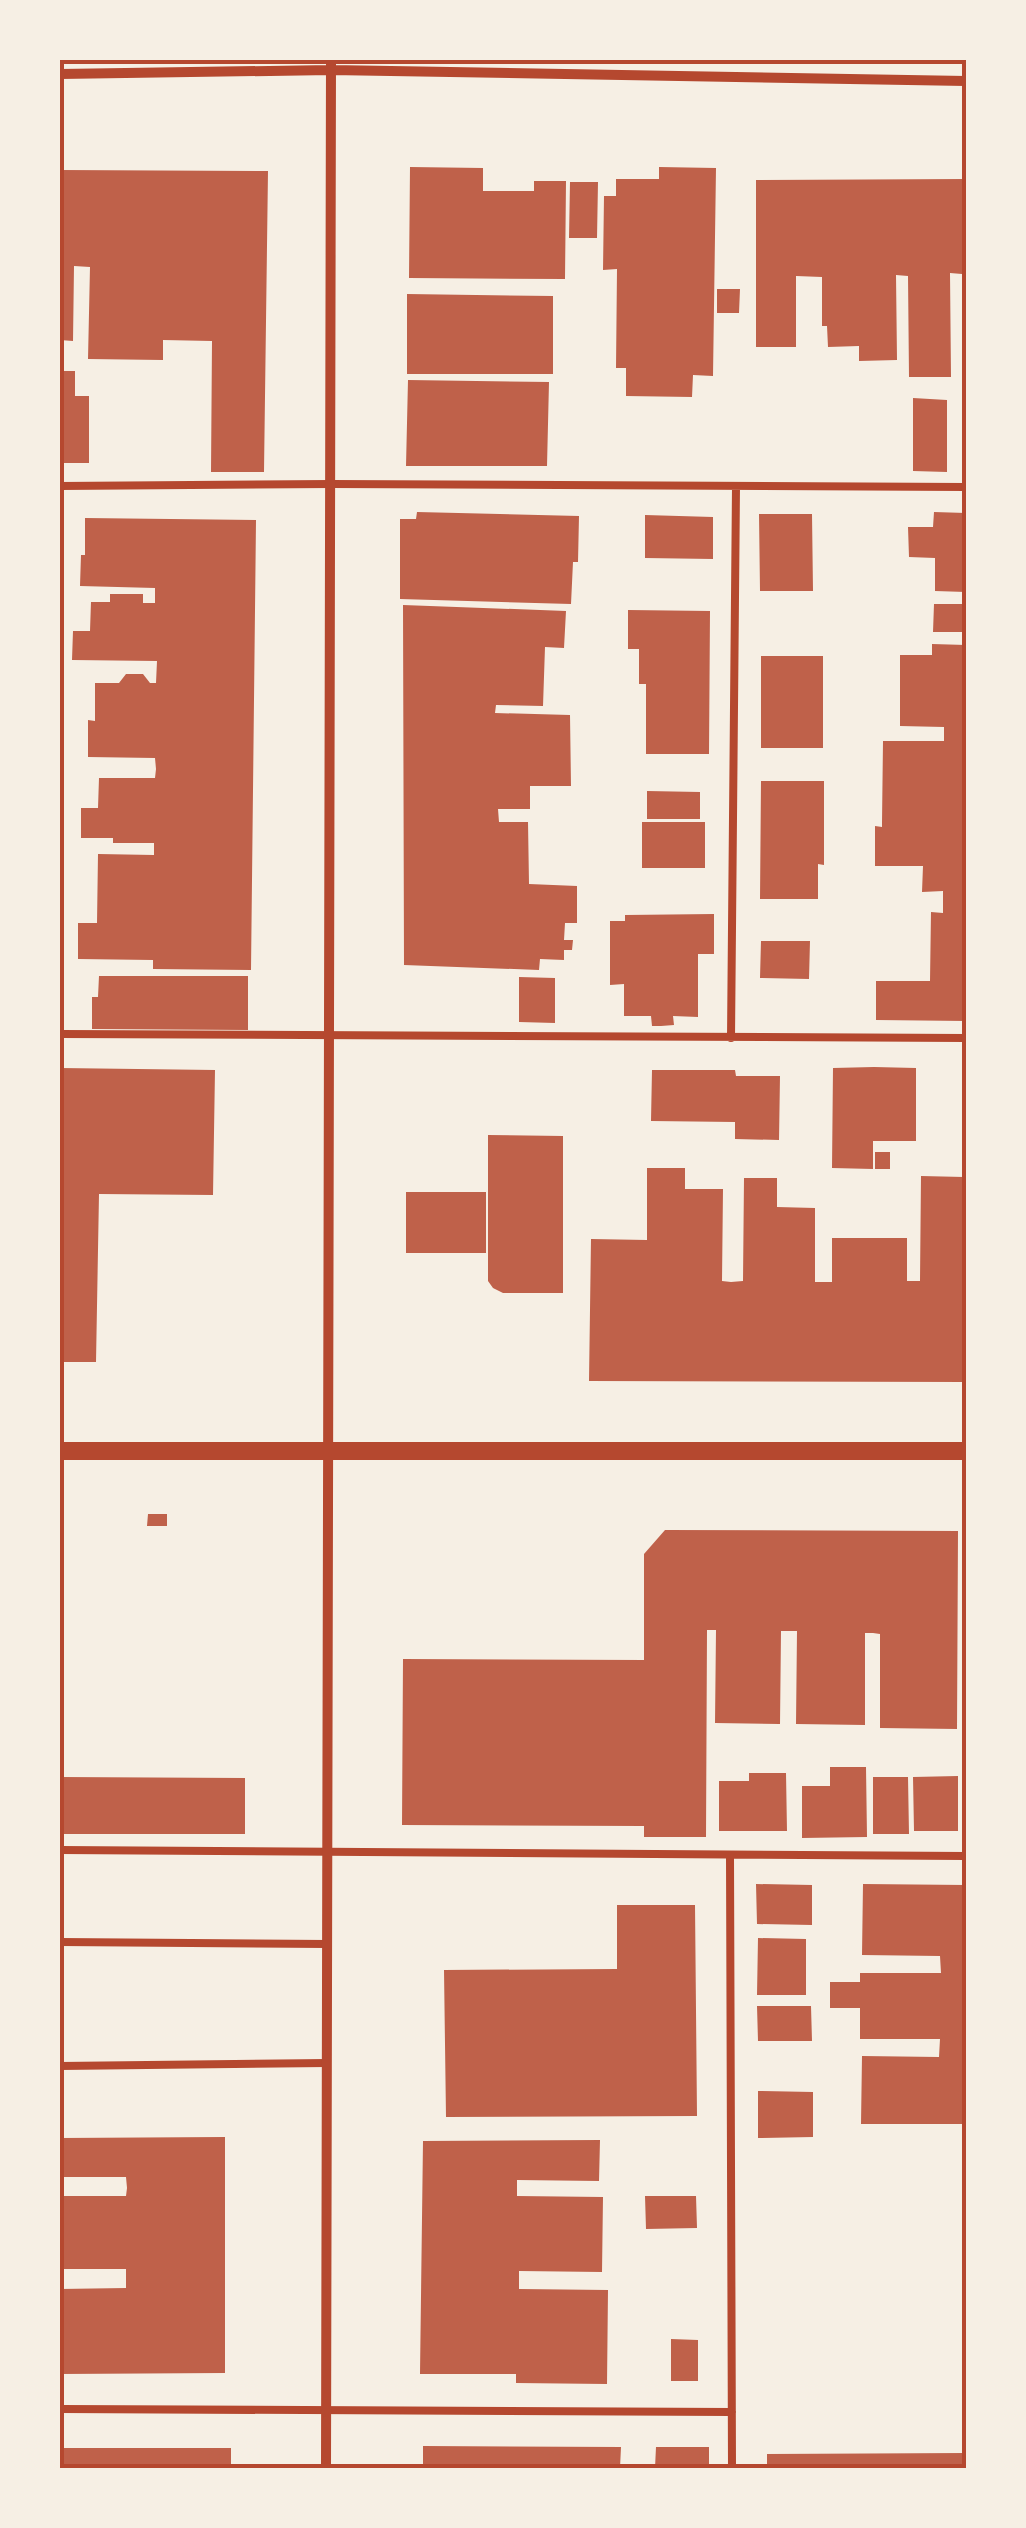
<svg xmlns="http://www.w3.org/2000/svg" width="1026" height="2528" font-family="'DejaVu Sans',sans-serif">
	<rect width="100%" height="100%" fill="#f6efe4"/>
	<path fill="#bf614a" d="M 410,167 L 483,168 L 483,191 L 534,191 L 534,181 L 566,181 L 565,279 L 409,278 Z
		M 659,167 L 716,168 L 713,376 L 693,375 L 692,397 L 626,396 L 626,368 L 616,368 L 617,269 L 603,270 L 604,196 L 616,196 L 616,179 L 659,179 Z
		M 60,170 L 268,171 L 264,472 L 211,472 L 212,341 L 163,340 L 163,360 L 88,359 L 90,267 L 74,266 L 73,341 L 60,340 Z
		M 966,179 L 966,343 L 962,343 L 962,274 L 950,273 L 951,377 L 909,377 L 908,276 L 896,275 L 897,360 L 859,361 L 859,346 L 828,347 L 827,326 L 822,326 L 822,277 L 796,276 L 796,347 L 756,347 L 756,180 Z
		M 570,182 L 598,182 L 597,238 L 569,238 Z
		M 717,289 L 740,289 L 739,313 L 717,313 Z
		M 407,294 L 553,296 L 553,374 L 407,374 Z
		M 60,371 L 75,371 L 75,396 L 89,396 L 89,463 L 60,463 Z
		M 408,380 L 549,382 L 547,466 L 406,466 Z
		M 913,398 L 947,400 L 947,472 L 913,471 Z
		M 417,512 L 579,516 L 578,562 L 573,562 L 571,604 L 400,599 L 400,519 L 416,519 Z
		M 934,512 L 966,513 L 966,592 L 935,591 L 935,558 L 909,557 L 908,527 L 933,527 Z
		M 759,514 L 812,514 L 813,591 L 760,591 Z
		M 645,515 L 713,517 L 713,559 L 645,558 Z
		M 85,518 L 256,520 L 251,970 L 153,969 L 153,960 L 78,959 L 78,923 L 97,923 L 98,854 L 154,855 L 154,843 L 113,843 L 113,838 L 81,838 L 81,808 L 98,808 L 99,778 L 155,778 L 156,769 L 155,758 L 88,757 L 88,720 L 95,721 L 95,683 L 119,683 L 126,674 L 143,674 L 150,683 L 156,683 L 157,661 L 72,660 L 73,631 L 90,631 L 91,602 L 110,602 L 110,594 L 143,594 L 143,603 L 155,603 L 155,588 L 80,586 L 81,555 L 85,555 Z
		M 934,604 L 966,604 L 966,632 L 933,632 Z
		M 403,605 L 566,611 L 564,648 L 545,647 L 543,706 L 496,705 L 495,713 L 570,715 L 571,786 L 530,786 L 530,809 L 498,809 L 499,822 L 528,822 L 529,884 L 577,886 L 577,923 L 565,923 L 564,940 L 573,940 L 572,950 L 564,950 L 564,960 L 540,959 L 539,970 L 404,965 Z
		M 628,610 L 710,611 L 709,754 L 646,754 L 646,684 L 639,684 L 639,649 L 628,649 Z
		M 932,644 L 966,645 L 966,1021 L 876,1020 L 876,981 L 930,981 L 931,912 L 943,913 L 943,891 L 922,892 L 923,866 L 875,866 L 875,826 L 882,827 L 882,823 L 883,741 L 944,741 L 944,727 L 900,726 L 900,655 L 932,655 Z
		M 761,656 L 823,656 L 823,748 L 761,748 Z
		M 761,781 L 824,781 L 824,865 L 818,864 L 818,899 L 760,899 Z
		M 647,791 L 700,792 L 700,819 L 647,819 Z
		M 642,822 L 705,822 L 705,868 L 642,868 Z
		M 714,914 L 714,954 L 698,954 L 698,1017 L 673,1016 L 674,1025 L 661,1026 L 652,1026 L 651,1016 L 624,1016 L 624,984 L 610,985 L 610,921 L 625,921 L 625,915 Z
		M 761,941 L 810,941 L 809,979 L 760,978 Z
		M 99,976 L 248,976 L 248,1030 L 92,1029 L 92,997 L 98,997 Z
		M 519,977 L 555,978 L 555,1023 L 519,1022 Z
		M 874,1067 L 916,1068 L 916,1141 L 873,1141 L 873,1169 L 832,1168 L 833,1068 Z
		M 60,1068 L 215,1070 L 213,1195 L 99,1194 L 96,1362 L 60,1362 Z
		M 652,1070 L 735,1070 L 736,1076 L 780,1076 L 779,1140 L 735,1139 L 735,1122 L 651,1121 Z
		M 488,1135 L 563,1136 L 563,1293 L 503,1293 L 493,1288 L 488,1281 Z
		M 875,1152 L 890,1152 L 890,1169 L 875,1169 Z
		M 647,1168 L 685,1168 L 685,1189 L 723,1189 L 722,1281 L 731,1282 L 743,1281 L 744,1178 L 777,1178 L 777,1207 L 815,1208 L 815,1282 L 832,1282 L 832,1238 L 907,1238 L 907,1281 L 920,1281 L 921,1176 L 964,1177 L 966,1382 L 589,1381 L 591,1239 L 647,1240 Z
		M 406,1192 L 486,1192 L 486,1253 L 406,1253 Z
		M 148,1514 L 167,1514 L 167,1526 L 147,1526 Z
		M 665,1530 L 958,1531 L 957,1729 L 880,1728 L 880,1634 L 873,1633 L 865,1633 L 865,1725 L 796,1724 L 797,1631 L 781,1631 L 780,1724 L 715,1723 L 716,1630 L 707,1630 L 706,1837 L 644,1837 L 644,1826 L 402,1825 L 403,1659 L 644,1660 L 644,1554 Z
		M 830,1767 L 866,1767 L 867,1837 L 802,1838 L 802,1786 L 830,1786 Z
		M 749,1773 L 786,1773 L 787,1831 L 719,1831 L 719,1781 L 749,1781 Z
		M 958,1776 L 958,1831 L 914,1831 L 913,1777 Z
		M 60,1777 L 245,1778 L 245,1834 L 60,1834 Z
		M 873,1777 L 908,1777 L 909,1834 L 873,1834 Z
		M 756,1884 L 812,1885 L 812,1925 L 757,1924 Z
		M 863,1884 L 966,1885 L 966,2124 L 861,2124 L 862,2056 L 939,2057 L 940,2039 L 860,2039 L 860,2008 L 830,2008 L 830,1982 L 860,1982 L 860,1973 L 941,1973 L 940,1956 L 862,1955 Z
		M 617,1905 L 695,1905 L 697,2116 L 446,2117 L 444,1970 L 617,1969 Z
		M 758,1938 L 806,1939 L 806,1995 L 757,1995 Z
		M 757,2006 L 811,2006 L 812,2041 L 758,2041 Z
		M 758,2091 L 813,2092 L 813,2137 L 758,2138 Z
		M 225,2137 L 225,2373 L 60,2374 L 60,2289 L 126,2288 L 126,2269 L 60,2269 L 60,2196 L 126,2196 L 127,2188 L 126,2177 L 60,2177 L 60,2138 Z
		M 600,2140 L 599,2181 L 517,2180 L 517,2196 L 603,2197 L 602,2272 L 519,2271 L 519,2289 L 608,2290 L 607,2384 L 516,2383 L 516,2374 L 420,2374 L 423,2141 Z
		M 645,2196 L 696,2196 L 697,2228 L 646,2229 Z
		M 671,2339 L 698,2340 L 698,2381 L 671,2381 Z
		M 423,2446 L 621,2447 L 620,2468 L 423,2468 Z
		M 656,2447 L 709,2447 L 709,2468 L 655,2468 Z
		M 60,2448 L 231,2448 L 231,2468 L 60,2468 Z
		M 966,2453 L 966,2468 L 767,2468 L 767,2454 Z"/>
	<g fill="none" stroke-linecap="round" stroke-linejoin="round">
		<path stroke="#b5482f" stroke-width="8" d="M 60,486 L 331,484 L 966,487
			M 60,1034 L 966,1038
			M 731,1038 L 736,487
			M 60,1850 L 966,1856
			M 730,1857 L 732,2468
			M 60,1942 L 327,1944
			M 60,2066 L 327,2063
			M 60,2409 L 732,2412"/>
		<path stroke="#b5482f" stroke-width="10" d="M 60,74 L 331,70 L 966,81
			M 326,2468 L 331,60"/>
		<path stroke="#b5482f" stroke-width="18" d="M 60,1451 L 966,1451"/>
	</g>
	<rect width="1026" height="2528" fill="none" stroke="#f6efe4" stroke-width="125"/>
	<rect x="62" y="62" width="902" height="2404" fill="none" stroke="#b5482f" stroke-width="4"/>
</svg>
